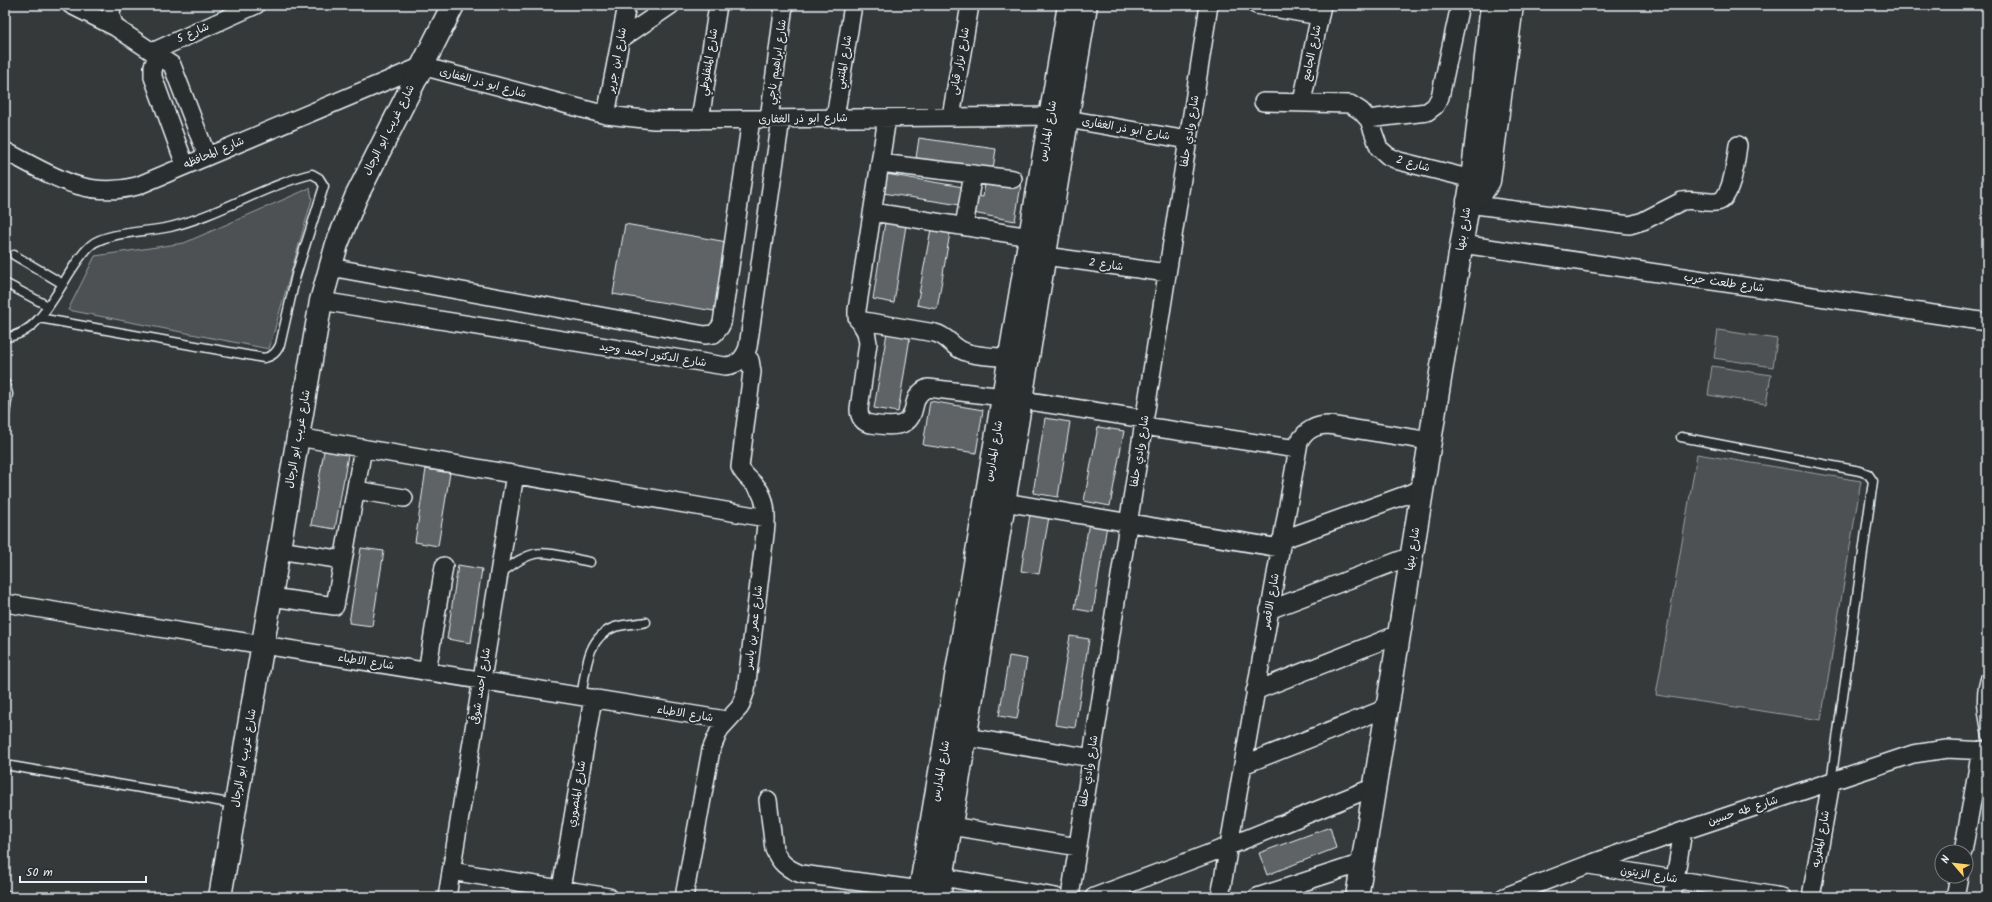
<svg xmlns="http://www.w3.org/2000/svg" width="1992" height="902" font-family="Kalam,'Playpen Sans Arabic',sans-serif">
	<rect width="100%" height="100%" fill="#35393a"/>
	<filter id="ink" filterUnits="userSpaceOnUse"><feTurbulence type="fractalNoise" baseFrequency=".025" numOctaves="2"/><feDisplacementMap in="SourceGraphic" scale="8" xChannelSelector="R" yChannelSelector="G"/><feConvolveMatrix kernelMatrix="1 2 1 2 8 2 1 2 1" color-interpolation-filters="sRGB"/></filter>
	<g filter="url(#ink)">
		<path fill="#4d5152" stroke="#9aa1a5" d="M 310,188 L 312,199 L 269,349 L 68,310 L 95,256 L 184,243 Z
			M 1718,330 L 1777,339 L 1773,367 L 1714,358 Z
			M 1712,366 L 1771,375 L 1766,404 L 1708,395 Z
			M 1697,454 L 1861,481 L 1821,720 L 1656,695 Z"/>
		<path fill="#5f6365" stroke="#e8f1f8" d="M 919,138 L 996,149 L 993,169 L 916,158 Z
			M 886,174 L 963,187 L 960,205 L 883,193 Z
			M 986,178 L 1021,185 L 1015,221 L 973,213 L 977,196 L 983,197 Z
			M 885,222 L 906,225 L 894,303 L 873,299 Z
			M 625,224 L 727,242 L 714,311 L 613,294 Z
			M 931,229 L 950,233 L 937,309 L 917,305 Z
			M 888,327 L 911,331 L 898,412 L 874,408 Z
			M 930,401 L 983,410 L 976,453 L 923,445 Z
			M 1045,418 L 1070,422 L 1058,497 L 1033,493 Z
			M 1098,427 L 1124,431 L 1110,506 L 1084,501 Z
			M 324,451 L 348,455 L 335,529 L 311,525 Z
			M 426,469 L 450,473 L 438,546 L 415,542 Z
			M 1030,514 L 1049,517 L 1039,574 L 1021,571 Z
			M 1089,522 L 1107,525 L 1093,612 L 1075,609 Z
			M 361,548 L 384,551 L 372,626 L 349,623 Z
			M 458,565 L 482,569 L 471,643 L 447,639 Z
			M 1070,636 L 1089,639 L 1075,728 L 1055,725 Z
			M 1009,656 L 1027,659 L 1017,719 L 999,716 Z
			M 1330,827 L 1336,848 L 1267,875 L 1259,853 Z"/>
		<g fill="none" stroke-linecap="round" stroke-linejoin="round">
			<g stroke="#e8f1f8" stroke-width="11">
				<path id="lane" d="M 14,255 L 63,284
					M 5,283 L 48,306
					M 5,337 C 46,336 63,270 91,245 C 106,232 149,232 170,227 C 219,215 263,186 312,174 L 319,178 L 324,186 L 296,275 L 280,345 C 276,353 273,356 264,358 L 39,318
					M 5,383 L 8,394 L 5,414
					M 1681,437 L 1860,471 L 1868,474 L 1873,481 L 1831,782
					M 501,573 C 511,566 521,557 534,554 C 551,551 573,559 590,562
					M 1987,673 C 1978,695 1983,714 1987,736
					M 581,697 C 586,671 586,637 615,627 C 625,624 636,624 646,622
					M 5,765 L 235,804
					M 5,894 L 7,897"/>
			</g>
			<g stroke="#e8f1f8" stroke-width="20">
				<path id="street" d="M 71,5 L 115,27
					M 112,5 L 111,16 L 115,27 L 172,65 L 207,156
					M 1256,5 L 1320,16
					M 621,39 L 671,5
					M 152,52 L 256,5
					M 158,56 L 153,66 L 153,77 L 185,165
					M 1263,102 L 1350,104 L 1361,111 L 1369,120 L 1379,148 L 1388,156 L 1399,161 L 1472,179
					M 1302,102 L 1322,5
					M 606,115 L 627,5
					M 951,117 L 970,5
					M 835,118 L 853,5
					M 887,118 L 857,310 L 857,317 L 866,332 L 868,343 L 859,409 C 859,417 863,423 871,424 C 932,434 901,398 928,388 L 1003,397 L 1145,419
					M 769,119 L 784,5
					M 1368,119 L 1427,112 L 1435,106 L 1440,97 L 1460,5
					M 700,120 L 718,5
					M 5,151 C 50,174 85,200 137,186 L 422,66 L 606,115 L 654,120 L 1050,116 L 1188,140
					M 880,163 L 1013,179
					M 1468,204 L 1630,225 L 1643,221 L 1682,201 C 1694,199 1704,203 1716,202 C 1732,202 1736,159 1738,145
					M 873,212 L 1030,237
					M 964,226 L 973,174
					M 1462,244 L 1987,322
					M 1045,256 L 1167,273
					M 330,267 L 705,335 L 714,334 L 720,327 L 722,323 L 751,119
					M 321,301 L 725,366 C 738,365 744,359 748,347 L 781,119
					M 858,320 L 935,333 C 947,336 951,345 961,350 C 974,357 995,356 1010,358
					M 1144,426 L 1297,449
					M 298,437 L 766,518
					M 356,490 L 404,498
					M 1004,502 L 1280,548
					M 1281,540 L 1422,489
					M 279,550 L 343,560
					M 271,597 L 335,606 L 363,448
					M 5,603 L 726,720
					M 1269,610 L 1411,556
					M 427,672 L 444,566
					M 1255,691 L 1399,634
					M 966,737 L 1092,758
					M 1243,765 L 1387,708
					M 768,800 L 774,849 C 779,862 787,869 801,874 L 921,890
					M 951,826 L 1078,847
					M 1963,852 L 1981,750
					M 1589,865 L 1782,897
					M 451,871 L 609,897
					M 942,877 L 1056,897
					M 561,889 L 593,698
					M 447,897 L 515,474
					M 684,897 L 711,750 L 720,729 L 740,707 L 746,690 L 765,534 C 767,519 767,498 756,486 C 751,480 743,475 740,467 L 752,372 L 750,360 L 745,355
					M 1070,897 L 1209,5
					M 1094,897 L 1229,846 L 1374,787
					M 1220,897 L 1299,442 C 1306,430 1315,425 1329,425 L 1430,441
					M 1257,897 L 1362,863
					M 1504,897 L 1587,865 L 1683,831 L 1913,754 L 1947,749 L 1987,751
					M 1672,897 L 1683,831
					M 1811,897 L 1831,782
					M 1955,897 L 1959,876"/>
			</g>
			<g stroke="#e8f1f8" stroke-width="25">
				<path id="secondary" d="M 1468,201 L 1480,195 L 1489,181 L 1512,5
					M 220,897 L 321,301 L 337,244 L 356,197 L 453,5
					M 919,897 L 1069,5
					M 939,897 L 1086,5
					M 1357,897 L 1472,179 L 1492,5"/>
			</g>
			<use href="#lane" stroke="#2a2d2e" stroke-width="8"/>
			<use href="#street" stroke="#2a2d2e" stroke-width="17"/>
			<use href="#secondary" stroke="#2a2d2e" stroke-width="22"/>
		</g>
	</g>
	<g text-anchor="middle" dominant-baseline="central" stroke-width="4" stroke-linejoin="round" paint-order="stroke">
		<g font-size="11" fill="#e8f1f8" stroke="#2a2d2e">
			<text transform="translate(193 33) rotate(-24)">شارع 5</text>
			<text transform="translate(1312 53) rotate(-78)">شارع الجامع</text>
			<text transform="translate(617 60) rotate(-79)">شارع ابن جرير</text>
			<text transform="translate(960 61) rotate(-80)">شارع نزار قبانى</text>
			<text transform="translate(709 62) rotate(-81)">شارع المنفلوطي</text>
			<text transform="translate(777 62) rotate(-82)">شارع ابراهيم ناجي</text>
			<text transform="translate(844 62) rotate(-81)">شارع المتنبي</text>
			<text transform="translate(483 83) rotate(15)">شارع ابو ذر الغفارى</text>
			<text transform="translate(803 119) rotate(-1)">شارع ابو ذر الغفارى</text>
			<text transform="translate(1126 129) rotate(10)">شارع ابو ذر الغفارى</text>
			<text transform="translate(389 130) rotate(-63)">شارع غريب ابو الرجال</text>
			<text transform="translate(1048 131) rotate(-80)">شارع المدارس</text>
			<text transform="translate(1190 131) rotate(-81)">شارع وادي حلفا</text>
			<text transform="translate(214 153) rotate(-23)">شارع المحافظه</text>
			<text transform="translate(1413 164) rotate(15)">شارع 2</text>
			<text transform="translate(1464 229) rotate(-81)">شارع بنها</text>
			<text transform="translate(1106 265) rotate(8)">شارع 2</text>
			<text transform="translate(1724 283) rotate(8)">شارع طلعت حرب</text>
			<text transform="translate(653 355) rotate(9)">شارع الدكتور احمد وحيد</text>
			<text transform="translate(298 439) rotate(-80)">شارع غريب ابو الرجال</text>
			<text transform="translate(994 451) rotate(-80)">شارع المدارس</text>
			<text transform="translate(1140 451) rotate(-81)">شارع وادي حلفا</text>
			<text transform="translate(1413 549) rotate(-81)">شارع بنها</text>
			<text transform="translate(1271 601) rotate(-80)">شارع الاقصر</text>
			<text transform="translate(754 627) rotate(-83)">شارع عمر بن ياسر</text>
			<text transform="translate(366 662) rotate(9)">شارع الاطباء</text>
			<text transform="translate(481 686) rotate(-81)">شارع احمد شوقى</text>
			<text transform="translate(685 714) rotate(9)">شارع الاطباء</text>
			<text transform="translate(244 758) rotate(-80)">شارع غريب ابو الرجال</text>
			<text transform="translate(941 771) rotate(-80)">شارع المدارس</text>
			<text transform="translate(1089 771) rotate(-81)">شارع وادي حلفا</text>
			<text transform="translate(577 794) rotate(-81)">شارع المنصوري</text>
			<text transform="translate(1743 811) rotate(-18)">شارع طه حسين</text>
			<text transform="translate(1821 839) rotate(-80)">شارع المطريه</text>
			<text transform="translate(1649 875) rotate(9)">شارع الزيتون</text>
		</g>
	</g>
	<rect width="1992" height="902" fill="none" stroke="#2a2d2e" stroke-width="20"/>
	<rect x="10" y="10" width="1972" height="882" fill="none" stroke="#e8f1f8" stroke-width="1.5" filter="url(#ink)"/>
	<g transform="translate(1954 864) rotate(298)"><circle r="19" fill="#2a2d2e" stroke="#767b7f"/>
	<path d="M0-3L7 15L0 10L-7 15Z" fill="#ffd166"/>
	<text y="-6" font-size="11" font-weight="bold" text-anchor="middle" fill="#e8f1f8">N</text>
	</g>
	<path d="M20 876v6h126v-6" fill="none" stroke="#e8f1f8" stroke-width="2"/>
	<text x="26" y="876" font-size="12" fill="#e8f1f8" stroke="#2a2d2e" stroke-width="3" paint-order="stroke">50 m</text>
</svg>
